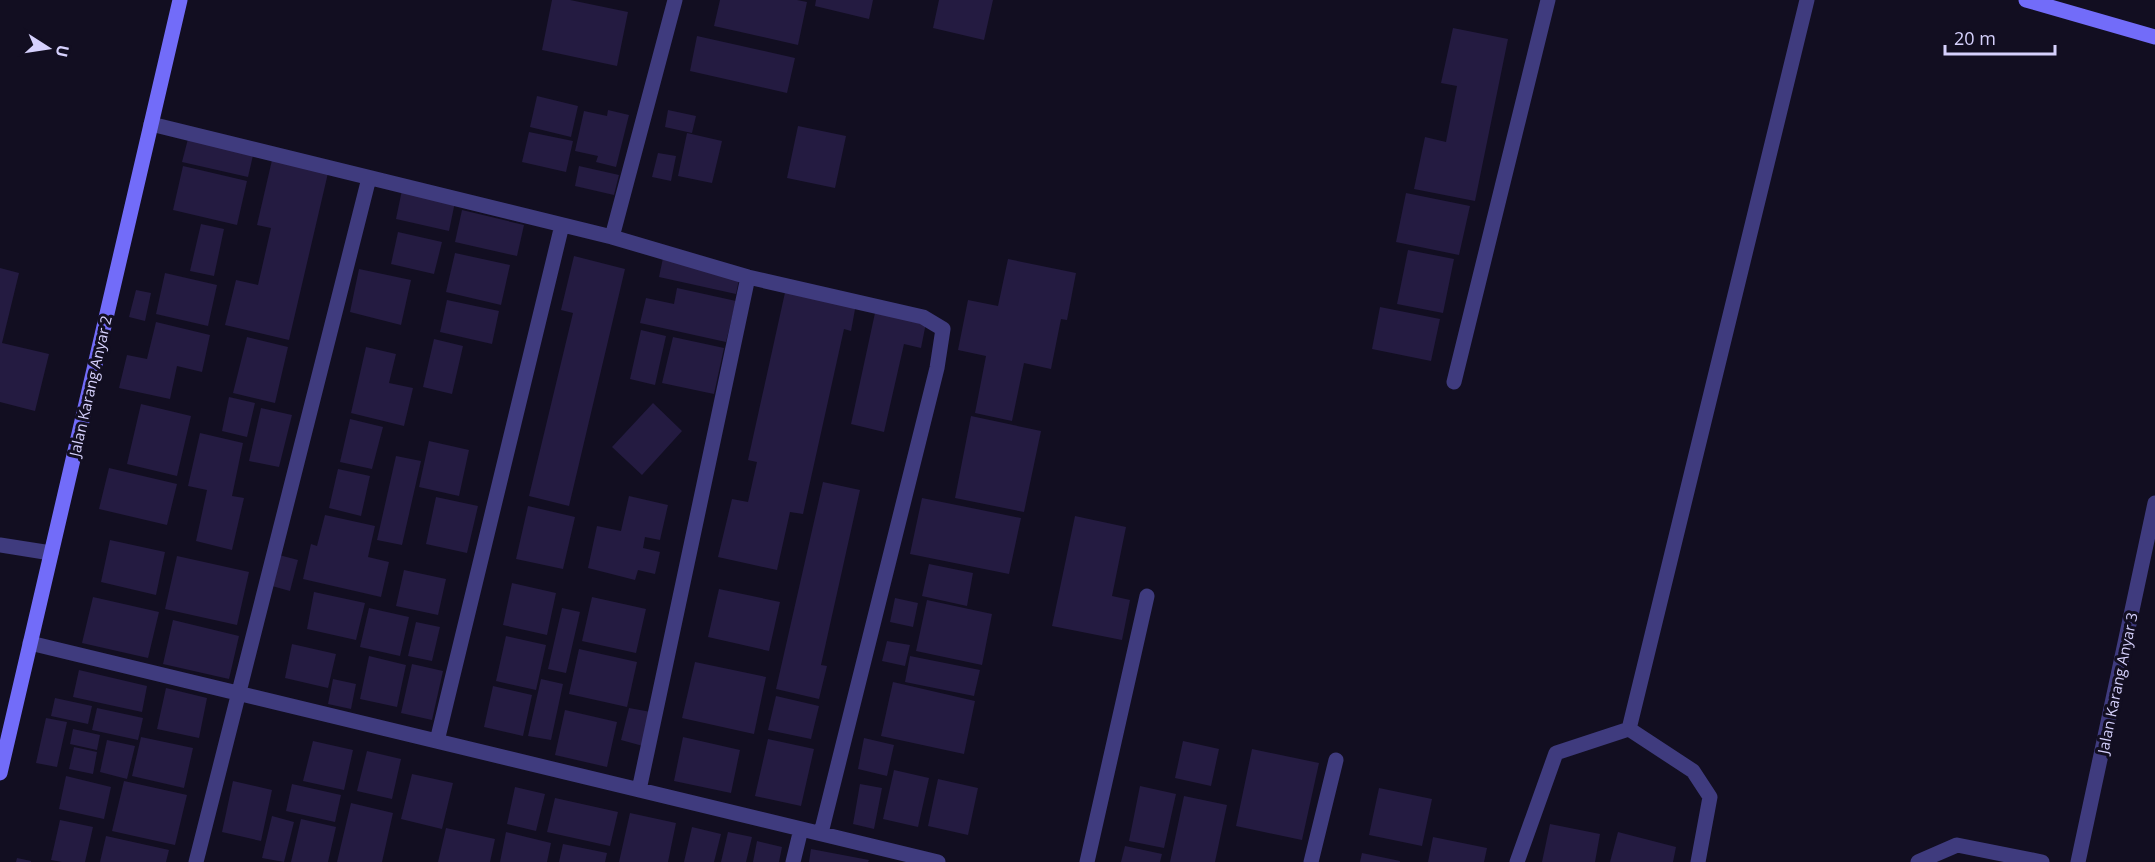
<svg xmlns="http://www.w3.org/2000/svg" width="2155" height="862" font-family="'Open Sans',sans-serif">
	<rect width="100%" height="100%" fill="#120e21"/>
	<path fill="#241b41" d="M 552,0 L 570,0 L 628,12 L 617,66 L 542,50 Z
		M 720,0 L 797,0 L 807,2 L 798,45 L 714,26 Z
		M 816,0 L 873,0 L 869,19 L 815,6 Z
		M 939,0 L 993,0 L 984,40 L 933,28 Z
		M 1453,28 L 1508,39 L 1475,201 L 1414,189 L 1425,137 L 1446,142 L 1457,86 L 1441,83 Z
		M 697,36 L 795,58 L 787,93 L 690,71 Z
		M 537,96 L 578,106 L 571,137 L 530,127 Z
		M 608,110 L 629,115 L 616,167 L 596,162 L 598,156 L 575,151 L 584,111 L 607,116 Z
		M 668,110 L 696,116 L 692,133 L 665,127 Z
		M 798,126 L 846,136 L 835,188 L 787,178 Z
		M 529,132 L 573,141 L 566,172 L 522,162 Z
		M 687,133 L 722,141 L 712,183 L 678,176 Z
		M 189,135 L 254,151 L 248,177 L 182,162 Z
		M 658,153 L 676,156 L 671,181 L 652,177 Z
		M 272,160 L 328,173 L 289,340 L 225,325 L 236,280 L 258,285 L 271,228 L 257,225 Z
		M 183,166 L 247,181 L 237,225 L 173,210 Z
		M 579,166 L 619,175 L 614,195 L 575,186 Z
		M 402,190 L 455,202 L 449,231 L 396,219 Z
		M 1406,193 L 1470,206 L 1459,255 L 1396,242 Z
		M 462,210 L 524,225 L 517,256 L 455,242 Z
		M 201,224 L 224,229 L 214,276 L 190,271 Z
		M 398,232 L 442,242 L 434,274 L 391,264 Z
		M 1408,250 L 1454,259 L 1443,313 L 1397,304 Z
		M 455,253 L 510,265 L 501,305 L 446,292 Z
		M 574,256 L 625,269 L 569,506 L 529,496 L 573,313 L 561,310 Z
		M 663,258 L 740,275 L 736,294 L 659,277 Z
		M 1008,259 L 1076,273 L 1067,320 L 1061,319 L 1051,369 L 1024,363 L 1012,421 L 975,413 L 986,356 L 958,350 L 968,300 L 998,306 Z
		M 0,268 L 19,273 L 2,343 L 49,354 L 35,411 L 0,402 Z
		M 359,269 L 411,280 L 401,325 L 350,312 Z
		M 165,273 L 217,285 L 208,326 L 156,314 Z
		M 677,288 L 736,301 L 726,342 L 640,323 L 646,298 L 674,304 Z
		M 786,288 L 856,304 L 851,331 L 844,329 L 803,514 L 790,512 L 777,570 L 718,557 L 732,499 L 748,502 L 757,462 L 748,460 Z
		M 136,290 L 151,293 L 145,321 L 129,317 Z
		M 447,300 L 499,311 L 492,344 L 440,332 Z
		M 1380,307 L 1440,319 L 1431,361 L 1372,349 Z
		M 875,313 L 926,323 L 921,348 L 904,344 L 884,432 L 851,424 Z
		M 156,322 L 210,335 L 202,372 L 177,366 L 170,399 L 119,388 L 127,355 L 147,359 Z
		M 641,330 L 666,336 L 655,385 L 630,379 Z
		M 247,337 L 288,347 L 275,403 L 233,393 Z
		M 673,337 L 724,348 L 714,394 L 662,383 Z
		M 434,339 L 463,346 L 452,394 L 423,387 Z
		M 366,347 L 396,354 L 389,383 L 413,388 L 404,426 L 351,413 Z
		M 229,397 L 255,403 L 247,437 L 222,431 Z
		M 653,403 L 682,431 L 642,475 L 612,447 Z
		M 141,404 L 191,416 L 177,476 L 127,464 Z
		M 261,408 L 292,415 L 279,467 L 249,461 Z
		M 971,416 L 1041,431 L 1024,512 L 955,498 Z
		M 350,419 L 383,427 L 372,469 L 340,462 Z
		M 200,433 L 243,443 L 232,496 L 244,498 L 232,550 L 196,541 L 207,490 L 188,486 Z
		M 429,441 L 469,450 L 459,496 L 419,487 Z
		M 396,456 L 421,461 L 402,545 L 377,540 Z
		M 109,468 L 177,484 L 167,525 L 99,509 Z
		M 338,469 L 370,476 L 361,516 L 329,508 Z
		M 823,482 L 860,490 L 821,665 L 827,666 L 819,699 L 776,689 Z
		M 629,496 L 668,505 L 660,540 L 645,537 L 643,548 L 660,552 L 655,574 L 638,570 L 635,580 L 588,568 L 597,526 L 621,531 Z
		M 436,497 L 478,506 L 467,553 L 426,544 Z
		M 922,498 L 1021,518 L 1009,574 L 910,554 Z
		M 528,506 L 575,517 L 563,569 L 516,559 Z
		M 325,515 L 375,526 L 368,557 L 389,562 L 381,597 L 303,579 L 311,544 L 317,546 Z
		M 1075,516 L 1126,527 L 1112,596 L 1130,600 L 1122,640 L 1052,626 Z
		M 110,540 L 165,552 L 156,595 L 101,582 Z
		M 279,555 L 298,560 L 290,591 L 272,586 Z
		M 177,556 L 249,572 L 237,625 L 165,609 Z
		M 929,564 L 973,573 L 967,606 L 922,596 Z
		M 404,570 L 446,579 L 438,615 L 396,606 Z
		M 512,583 L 556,593 L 547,635 L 503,625 Z
		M 719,589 L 780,602 L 769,651 L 708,637 Z
		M 314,592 L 365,603 L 356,640 L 307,629 Z
		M 93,597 L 159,612 L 148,658 L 82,643 Z
		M 592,597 L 646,609 L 636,653 L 582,641 Z
		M 895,598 L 918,603 L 913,627 L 890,622 Z
		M 927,600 L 992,614 L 982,665 L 916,651 Z
		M 369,608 L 409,617 L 400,656 L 360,647 Z
		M 562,608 L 580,612 L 566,673 L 548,669 Z
		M 173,620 L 239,636 L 229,679 L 163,664 Z
		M 416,622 L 440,627 L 432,661 L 408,656 Z
		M 506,636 L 546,645 L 536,690 L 496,681 Z
		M 887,641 L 910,645 L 905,666 L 882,661 Z
		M 292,644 L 336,654 L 328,688 L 285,678 Z
		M 579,649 L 637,662 L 627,707 L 569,694 Z
		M 369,656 L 406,665 L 397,707 L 360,699 Z
		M 910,656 L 980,670 L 974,696 L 905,682 Z
		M 695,662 L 766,677 L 754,734 L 682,718 Z
		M 412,664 L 443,671 L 432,720 L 401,713 Z
		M 79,670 L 147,686 L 142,712 L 73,697 Z
		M 333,679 L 356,684 L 351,709 L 328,704 Z
		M 541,679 L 563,684 L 551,740 L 528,736 Z
		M 893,682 L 975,701 L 964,754 L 881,736 Z
		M 493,686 L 532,695 L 523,736 L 484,727 Z
		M 166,688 L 207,698 L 199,738 L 157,729 Z
		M 776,696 L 819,706 L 811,739 L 768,730 Z
		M 55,698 L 92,706 L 88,724 L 51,716 Z
		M 97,708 L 143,718 L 138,740 L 92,730 Z
		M 629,708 L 651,712 L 643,746 L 621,740 Z
		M 565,710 L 617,722 L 607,767 L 555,755 Z
		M 46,718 L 67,722 L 57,767 L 36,763 Z
		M 73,729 L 100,735 L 97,750 L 70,744 Z
		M 141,737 L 193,748 L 184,788 L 132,776 Z
		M 683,737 L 740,750 L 731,793 L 674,781 Z
		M 864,738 L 894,745 L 887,776 L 858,769 Z
		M 768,739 L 814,749 L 801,806 L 755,796 Z
		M 107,740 L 135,746 L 127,779 L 100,772 Z
		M 313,741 L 353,750 L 344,790 L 303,781 Z
		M 1183,741 L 1219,749 L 1211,786 L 1175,778 Z
		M 74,747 L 97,752 L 93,774 L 69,769 Z
		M 1252,749 L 1319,763 L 1302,840 L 1236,826 Z
		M 367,751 L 401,759 L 392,799 L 357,791 Z
		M 894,770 L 929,778 L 918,827 L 883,819 Z
		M 412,774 L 453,783 L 442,829 L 401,819 Z
		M 66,776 L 111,787 L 104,819 L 59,809 Z
		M 938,779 L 978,788 L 968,835 L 928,826 Z
		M 124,781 L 187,795 L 175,845 L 112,831 Z
		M 233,781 L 272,790 L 261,841 L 222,832 Z
		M 292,784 L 341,795 L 335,822 L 286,811 Z
		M 860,784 L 882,788 L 874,829 L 853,824 Z
		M 1140,786 L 1176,794 L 1164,848 L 1129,841 Z
		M 515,787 L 545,794 L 536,831 L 507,824 Z
		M 1379,788 L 1432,799 L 1422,846 L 1369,835 Z
		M 1184,796 L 1227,805 L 1215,862 L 1170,862 Z
		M 555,798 L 618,812 L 610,846 L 547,832 Z
		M 351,803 L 393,813 L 382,862 L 337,862 Z
		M 630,813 L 676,823 L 668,862 L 619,862 Z
		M 272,816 L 294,822 L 284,862 L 262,858 Z
		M 301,819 L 336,827 L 328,862 L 291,862 Z
		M 60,820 L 93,827 L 85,862 L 62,862 L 51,860 Z
		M 1550,824 L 1600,834 L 1595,862 L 1542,862 Z
		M 692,827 L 721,834 L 714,862 L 684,862 Z
		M 446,828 L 495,839 L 490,862 L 438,862 Z
		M 506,832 L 551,843 L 547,862 L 500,862 Z
		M 728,832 L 752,837 L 746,862 L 721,862 Z
		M 1618,832 L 1676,847 L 1673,862 L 1610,862 Z
		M 106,836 L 169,850 L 166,862 L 100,862 Z
		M 1433,837 L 1487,848 L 1484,862 L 1428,862 Z
		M 757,841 L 782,847 L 779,862 L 753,862 Z
		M 563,844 L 607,853 L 605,862 L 559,862 Z
		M 1125,846 L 1162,854 L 1160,862 L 1121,862 Z
		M 811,849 L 869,860 L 868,862 L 809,862 Z
		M 1362,853 L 1400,861 L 1400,862 L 1360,862 Z
		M 17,858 L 31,861 L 31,862 L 16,862 Z"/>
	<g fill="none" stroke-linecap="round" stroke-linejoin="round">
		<path stroke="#3f3b7e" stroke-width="15" d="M 151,124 L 612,237 L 748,277 L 923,317 L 943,329 L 937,368 L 821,833
			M 612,237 L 675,0
			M 1454,382 L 1548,0
			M 0,545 L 51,553
			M 30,643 L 938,862
			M 1629,729 L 1693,771 L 1710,797 L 1698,862
			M 437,741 L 562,225
			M 639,790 L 748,277
			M 196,862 L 369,178
			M 793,862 L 801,829
			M 1087,862 L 1147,596
			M 1311,862 L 1336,760
			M 1517,862 L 1556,753 L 1629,729 L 1807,0
			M 1918,862 L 1957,845 L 2042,862
			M 2078,862 L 2155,503"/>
		<path stroke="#726cf9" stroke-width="15" d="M 2026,0 L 2155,37
			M 0,773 L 180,0"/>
	</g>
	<g text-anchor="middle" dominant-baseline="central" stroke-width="6" stroke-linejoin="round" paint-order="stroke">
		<g font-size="15" fill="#d6d1fd" stroke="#120e21">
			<text transform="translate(90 386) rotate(-77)">Jalan Karang Anyar 2</text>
			<text transform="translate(2117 683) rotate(-78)">Jalan Karang Anyar 3</text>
		</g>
	</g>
	<g transform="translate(48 48) rotate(102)" stroke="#120e21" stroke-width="4.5" paint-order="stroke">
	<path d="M0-4.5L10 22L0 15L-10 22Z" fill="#d6d1fd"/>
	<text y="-9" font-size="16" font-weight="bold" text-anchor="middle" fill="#d6d1fd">U</text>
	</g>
	<path d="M1945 45v9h110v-9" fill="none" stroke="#d6d1fd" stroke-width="3"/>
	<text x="1954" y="45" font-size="18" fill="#d6d1fd" stroke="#120e21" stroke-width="4.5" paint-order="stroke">20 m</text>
</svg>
